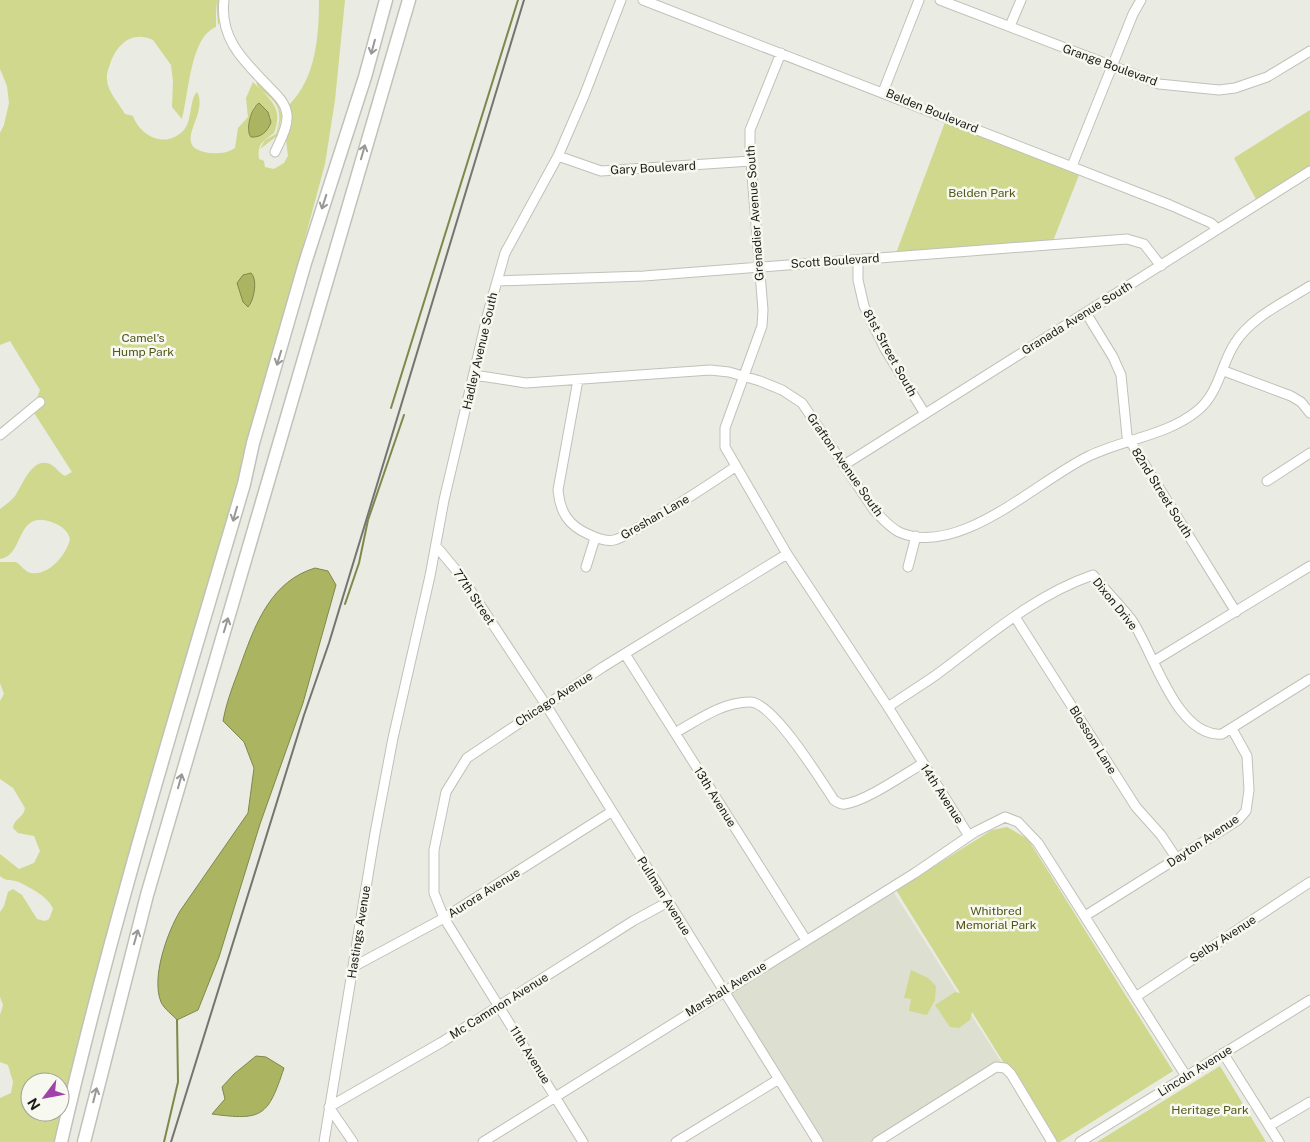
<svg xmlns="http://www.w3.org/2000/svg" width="1310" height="1142" font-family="'Public Sans',sans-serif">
	<rect width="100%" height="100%" fill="#eaebe2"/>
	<path fill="#dde0d0" d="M 891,888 L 1005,1068 L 1000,1067 L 878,1142 L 818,1142 L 724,990 Z"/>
	<path fill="#cfd88c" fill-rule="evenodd" d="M 0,0 L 219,0 L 219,23 L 218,25 L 216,1 L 216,27 C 190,37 189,94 182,119 L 172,107 L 173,81 L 171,65 L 153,40 C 133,31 119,42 111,61 C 109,68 106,73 107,80 C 108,93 119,103 125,114 L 133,116 C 140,136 165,149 183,131 C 193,121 189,99 197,92 C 210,115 168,147 209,153 C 217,154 228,153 235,148 L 238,128 L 248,117 L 246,98 L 253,82 C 270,100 284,107 274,133 C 263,141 257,144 259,159 L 264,161 L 265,167 L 274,169 L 284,163 L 288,156 L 286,140 L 292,119 L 289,105 C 316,78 319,36 319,0 L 345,0 L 335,100 L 325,164 L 260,405 L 117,897 L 55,1142 L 0,1142 L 0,1098 L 11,1093 L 13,1082 L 8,1065 L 0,1062 L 0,1015 L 3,1005 L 0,997 L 0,912 L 4,906 L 8,892 L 13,889 L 22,895 L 37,919 L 45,921 L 49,919 L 53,909 C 48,896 30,888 19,882 C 12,879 6,882 0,876 L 0,854 L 19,869 L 34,863 L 40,851 L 34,836 L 18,833 L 13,828 C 14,818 24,818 25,808 L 13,788 L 0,779 L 0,701 L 4,694 L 0,683 L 0,562 L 16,562 C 21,565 25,572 31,573 C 49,576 67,554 70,539 C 68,531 62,526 54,523 C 15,507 25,556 0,559 L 0,509 C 5,505 11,501 15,496 C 22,486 32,456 50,464 C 56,467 59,473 65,476 L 72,472 L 29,405 L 37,398 L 40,390 L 10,341 L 0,345 L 0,133 L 4,125 L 9,103 L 7,86 L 0,69 ZM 254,106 L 268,112 L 271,119 L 248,130 ZM 30,1082 L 60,1082 L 60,1112 L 30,1112 Z
		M 256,80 L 277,102 L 282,116 L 277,136 L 260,149 L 265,140 L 276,134 C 290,95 256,97 256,80 Z
		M 1310,110 L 1310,171 L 1258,203 L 1234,158 Z
		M 947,117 L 1081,170 L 1051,246 L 895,256 Z
		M 1007,827 L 1028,839 L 1173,1071 L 1060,1142 L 1053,1142 L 972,1012 L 970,1020 L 959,1028 L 950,1027 L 935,1005 L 955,992 L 960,993 L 896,890 L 992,830 Z
		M 911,970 L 928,978 L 936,986 L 935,1000 L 927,1015 L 909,1011 L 911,999 L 904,998 Z
		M 1220,1066 L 1266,1142 L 1097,1142 Z"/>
	<path fill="#abb561" stroke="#80874b" d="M 259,103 L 268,112 L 271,122 C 268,131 261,138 251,137 C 245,130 251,108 259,103 Z
		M 251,273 C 258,279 254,301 248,307 L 243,302 L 237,283 L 243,275 Z
		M 315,568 L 328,571 L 336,585 L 303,703 L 260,824 L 219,957 L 198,1010 L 177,1020 C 173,1015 164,1009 161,1002 C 151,978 167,933 180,911 L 248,813 L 254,768 L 244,742 L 223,721 C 227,699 235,681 242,661 C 256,622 272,581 315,568 Z
		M 256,1056 L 266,1057 L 284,1068 C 268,1116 263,1121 212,1114 L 225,1099 L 222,1087 L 234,1074 Z"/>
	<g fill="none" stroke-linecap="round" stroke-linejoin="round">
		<path stroke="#80874b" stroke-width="2" d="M 391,408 L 518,0
			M 345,604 L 359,563 L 368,520 L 404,415
			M 164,1142 L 178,1082 L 177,1020"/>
		<g stroke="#c0c1b9" stroke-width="11">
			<path id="minor" d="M 224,0 C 219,40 246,63 271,89 C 278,96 286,104 287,115 C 288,127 280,141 275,152
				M 643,0 L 1170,205 L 1211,223 L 1217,229
				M 940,0 L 1159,84 L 1219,90 L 1235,88 L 1267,77 L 1310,51
				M 1010,26 L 1021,0
				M 781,53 L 750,130 L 750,150 L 763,310 L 762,326 L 725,428 L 725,447 L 787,554 L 888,707 L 969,836
				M 883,92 L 919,0
				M 558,156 L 601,171 L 751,161
				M 1072,166 L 1133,14 L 1141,0
				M 858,260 L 858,280 L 864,306 L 885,349 L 925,414
				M 497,281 L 644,276 L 1127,239 L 1144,244 L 1161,266
				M 1086,313 L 1113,357 L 1121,375 L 1127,436 L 1236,612
				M 1224,371 L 1291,396 L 1301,402 L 1310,413
				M 474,375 L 526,383 L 710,370 L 729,372 L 760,381 L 782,390 L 802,403 L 874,510 C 882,518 889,527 899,532 C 959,559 1038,480 1089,456 C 1124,439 1166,436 1197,411 C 1219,394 1221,364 1235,343 C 1251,317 1285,302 1310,286
				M 578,380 L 558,490 C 560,512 568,525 588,534 C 596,538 605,542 614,540 C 623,538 633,530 641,526 C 674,508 704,488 735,467
				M 0,435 L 40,402
				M 844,465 L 1310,171
				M 1267,481 L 1310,453
				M 436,546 L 461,576 L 546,705 L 818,1142
				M 586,567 L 595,538
				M 908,567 L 916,536
				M 1015,617 L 1136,807 L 1161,835 L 1177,859
				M 625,654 L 806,940
				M 1154,661 L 1310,566
				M 888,707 C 904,696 920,686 936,675 C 985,639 1034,595 1093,575 C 1105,590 1119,604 1131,619 C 1153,650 1176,738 1222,734 L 1310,679
				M 675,733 C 698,720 722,702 750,702 C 773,702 820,779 834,800 C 837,802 841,805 845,804 C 866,801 903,775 922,764
				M 1085,916 L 1238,820 L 1246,811 L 1249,790 L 1247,756 L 1232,729
				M 353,967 L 444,918 L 611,812
				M 1137,996 L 1310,882
				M 1223,1053 L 1279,1142
				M 1269,1126 L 1310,1102
				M 324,1142 L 375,833 L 393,738 L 430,576 L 444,500 L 488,313 L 505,253 L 558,156 L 584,96 L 621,0
				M 353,1142 L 329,1107 L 442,1042 L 633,921 L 668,902
				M 483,1142 L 915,873 L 975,832 L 1005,817 L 1018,822 L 1038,843 L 1186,1076
				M 583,1142 L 444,918 L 434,893 L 434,850 L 446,792 L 467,758 L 603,667 L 787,554
				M 676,1142 L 779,1079
				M 877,1142 L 996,1067 L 1005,1068 L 1011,1074 L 1052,1142
				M 1080,1142 L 1310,1000"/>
		</g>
		<g stroke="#c0c1b9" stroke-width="15">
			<path id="highway" d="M 61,1142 C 112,920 180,702 244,484 L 253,443 L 305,263 L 365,77 L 386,0
				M 84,1142 L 147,895 L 409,0"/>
		</g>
		<use href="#minor" stroke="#fff" stroke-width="9"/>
		<use href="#highway" stroke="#fff" stroke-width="12"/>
		<path stroke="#747570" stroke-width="2" d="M 171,1142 L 304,715 L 329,643 L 524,0"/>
	</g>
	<defs><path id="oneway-shaft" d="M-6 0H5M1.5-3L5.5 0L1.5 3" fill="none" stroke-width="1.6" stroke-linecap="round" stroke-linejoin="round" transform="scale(1.25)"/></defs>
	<g stroke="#989897">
		<use href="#oneway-shaft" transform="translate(373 47) rotate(105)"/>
		<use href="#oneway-shaft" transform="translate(363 152) rotate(-74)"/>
		<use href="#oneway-shaft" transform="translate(324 202) rotate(108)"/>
		<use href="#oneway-shaft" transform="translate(279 358) rotate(107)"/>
		<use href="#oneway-shaft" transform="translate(235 514) rotate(106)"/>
		<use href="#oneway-shaft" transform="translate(226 625) rotate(-73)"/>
		<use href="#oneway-shaft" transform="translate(180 781) rotate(-74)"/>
		<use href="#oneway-shaft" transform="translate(136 937) rotate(-74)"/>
		<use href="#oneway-shaft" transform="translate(95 1095) rotate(-76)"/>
	</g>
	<g text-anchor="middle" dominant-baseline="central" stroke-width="5" stroke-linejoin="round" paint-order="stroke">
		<g font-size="12" fill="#1a1b18" stroke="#f7f8ef">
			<text transform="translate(1110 65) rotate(20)">Grange Boulevard</text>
			<text transform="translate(932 111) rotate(22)">Belden Boulevard</text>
			<text transform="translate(653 168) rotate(-3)">Gary Boulevard</text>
			<text transform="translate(755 213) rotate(-94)">Grenadier Avenue South</text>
			<text transform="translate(835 261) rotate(-4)">Scott Boulevard</text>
			<text transform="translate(1077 318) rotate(-32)">Granada Avenue South</text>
			<text transform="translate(480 351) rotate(-77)">Hadley Avenue South</text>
			<text transform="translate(890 353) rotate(61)">81st Street South</text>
			<text transform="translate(845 465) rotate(55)">Grafton Avenue South</text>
			<text transform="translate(1162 493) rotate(58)">82nd Street South</text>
			<text transform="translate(655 517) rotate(-30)">Greshan Lane</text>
			<text transform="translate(474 597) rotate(56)">77th Street</text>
			<text transform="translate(1115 604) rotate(51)">Dixon Drive</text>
			<text transform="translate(554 699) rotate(-33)">Chicago Avenue</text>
			<text transform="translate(1093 740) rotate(58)">Blossom Lane</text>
			<text transform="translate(942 794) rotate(57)">14th Avenue</text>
			<text transform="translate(715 797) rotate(58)">13th Avenue</text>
			<text transform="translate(1203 841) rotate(-34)">Dayton Avenue</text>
			<text transform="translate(484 893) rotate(-32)">Aurora Avenue</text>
			<text transform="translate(664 896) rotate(58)">Pullman Avenue</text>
			<text transform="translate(359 932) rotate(-81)">Hastings Avenue</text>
			<text transform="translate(1223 939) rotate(-33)">Selby Avenue</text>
			<text transform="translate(726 989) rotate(-32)">Marshall Avenue</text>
			<text transform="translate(499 1006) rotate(-32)">Mc Cammon Avenue</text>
			<text transform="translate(530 1055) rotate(58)">11th Avenue</text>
			<text transform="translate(1195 1071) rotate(-32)">Lincoln Avenue</text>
		</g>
		<g font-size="12" fill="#515619" stroke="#f7f8ef">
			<text x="982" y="193">Belden Park</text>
			<text x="143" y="338">Camel's<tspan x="143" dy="14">Hump Park</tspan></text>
			<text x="996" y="911">Whitbred<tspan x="996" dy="14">Memorial Park</tspan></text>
			<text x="1210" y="1110">Heritage Park</text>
		</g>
	</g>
	<g transform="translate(45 1097) rotate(238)"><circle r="24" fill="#f7f8ef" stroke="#9fa099"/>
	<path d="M0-4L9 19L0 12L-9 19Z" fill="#a141aa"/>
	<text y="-8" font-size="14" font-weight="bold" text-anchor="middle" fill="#1a1b18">N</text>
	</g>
</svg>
